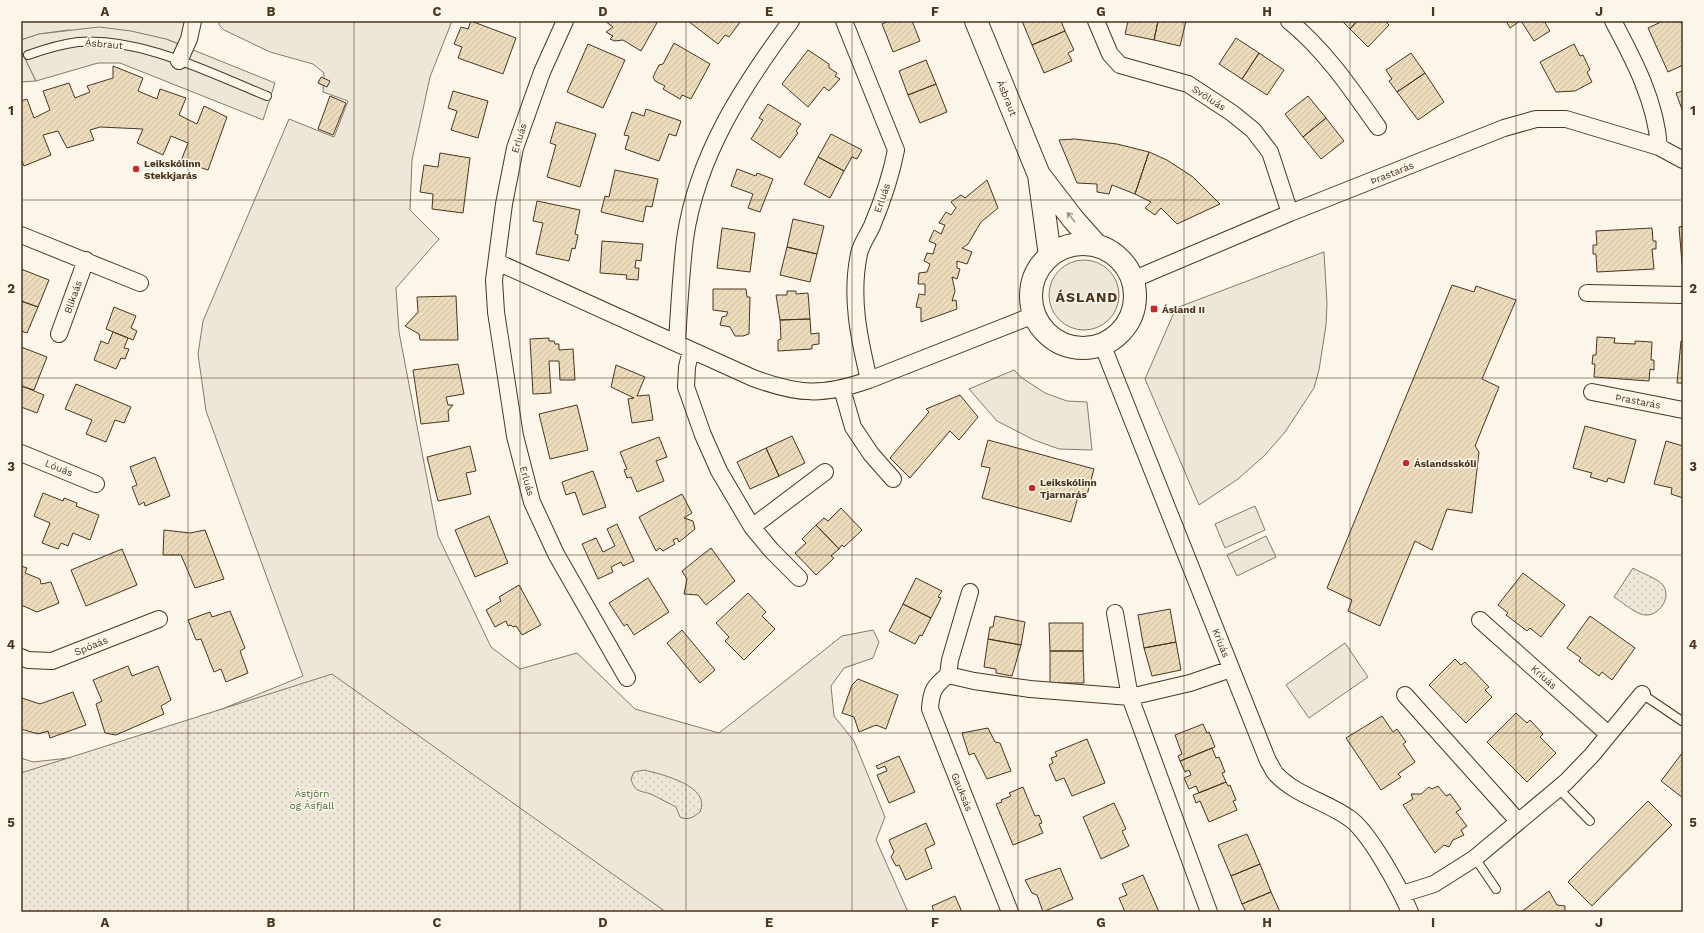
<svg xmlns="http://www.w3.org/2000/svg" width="1704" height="933" font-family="'Work Sans',sans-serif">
	<defs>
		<pattern id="park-dots" width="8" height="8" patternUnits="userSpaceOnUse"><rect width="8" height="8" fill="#ede6d9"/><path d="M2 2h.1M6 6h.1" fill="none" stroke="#cdc6ba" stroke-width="1.8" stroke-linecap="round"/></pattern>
		<pattern id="building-hatch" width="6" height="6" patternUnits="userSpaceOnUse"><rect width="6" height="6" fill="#ecdcbc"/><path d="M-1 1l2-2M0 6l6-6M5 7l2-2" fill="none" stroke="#ccbda1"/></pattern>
	</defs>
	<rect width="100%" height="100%" fill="#fbf6e9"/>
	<path fill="#ede6d9" stroke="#887966" d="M 21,21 L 188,21 L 179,44 L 166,39 L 68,30 L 39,34 L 21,40 Z
		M 219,21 L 452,21 L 430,77 L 412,160 L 410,210 L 439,239 L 396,288 L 399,332 L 438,536 L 491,647 L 520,669 L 577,653 L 635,709 L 719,733 L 842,636 L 873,630 L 879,642 L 873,658 L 844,668 L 831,686 L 834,716 L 854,741 L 885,817 L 876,840 L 908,912 L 150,912 L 21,853 L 21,758 L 33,762 L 114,753 L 303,676 L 206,411 L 198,354 L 203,321 L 289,119 L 334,137 L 348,101 L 323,92 L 324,73 L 313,64 L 270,52 L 224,30 L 219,25 Z
		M 21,50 L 36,81 L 21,82 Z
		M1049 295a35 35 0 1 1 70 0a35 35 0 1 1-70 0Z
		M 1255,506 L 1265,530 L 1225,548 L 1215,524 Z
		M 1266,536 L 1276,557 L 1237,576 L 1227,555 Z
		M 1345,643 L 1368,677 L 1309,718 L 1286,685 Z"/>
	<path fill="url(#park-dots)" stroke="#887966" d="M 1633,568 C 1641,573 1657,578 1663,585 C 1673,599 1656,620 1641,614 C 1632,611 1622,602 1614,597 Z
		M 332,674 L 666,912 L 21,912 L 21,773 Z
		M 644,770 C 661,774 712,786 700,812 C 694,817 688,821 680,817 L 676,807 C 668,803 661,799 653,795 C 642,790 635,794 631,779 L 634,772 Z"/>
	<path fill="#ede7d9" stroke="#887966" d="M 99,27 L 131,31 L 166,39 L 275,83 L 263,120 L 120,63 L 98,63 L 36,81 L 21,50 L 21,40 L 39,34 Z
		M 1324,252 L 1327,303 L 1326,325 L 1319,370 L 1314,388 L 1285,432 L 1265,455 L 1238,479 L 1199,505 L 1145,379 L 1176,308 Z
		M 1014,370 L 1022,378 L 1045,393 L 1067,401 L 1087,402 L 1092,450 L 1059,449 L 1034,440 L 997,421 L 969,389 Z"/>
	<path fill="url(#building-hatch)" stroke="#4a3520" d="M 471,21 L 516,38 L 503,74 L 458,58 L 462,47 L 454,44 L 461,27 L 468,29 Z
		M 605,21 L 658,21 L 641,51 L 623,40 L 615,41 L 610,39 L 613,36 L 606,32 L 613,27 Z
		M 688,21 L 741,21 L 729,37 L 725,35 L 718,44 Z
		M 889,21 L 912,21 L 920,41 L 893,52 L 882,24 Z
		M 1022,21 L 1061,21 L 1065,31 L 1032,45 Z
		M 1128,21 L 1158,21 L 1154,40 L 1125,34 Z
		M 1158,21 L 1186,21 L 1180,46 L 1154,40 Z
		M 1342,21 L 1357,21 L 1350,29 Z
		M 1357,21 L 1385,21 L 1389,25 L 1368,47 L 1350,29 Z
		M 1506,21 L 1520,21 L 1510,28 Z
		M 1521,21 L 1544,21 L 1550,31 L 1534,41 Z
		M 1663,21 L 1683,22 L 1683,65 L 1668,72 L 1648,28 Z
		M 1065,31 L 1074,50 L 1068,53 L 1072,61 L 1044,73 L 1032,45 Z
		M 1236,38 L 1259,53 L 1242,79 L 1219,64 Z
		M 674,43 L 710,64 L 691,99 L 682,95 L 680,99 L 663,89 L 665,86 L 655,81 L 653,77 L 659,65 L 663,64 Z
		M 588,44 L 625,60 L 603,108 L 567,92 Z
		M 1574,44 L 1580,56 L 1583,55 L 1590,70 L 1587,72 L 1592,82 L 1575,91 L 1556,92 L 1540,62 Z
		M 808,50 L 829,64 L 829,68 L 837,73 L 835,76 L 840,79 L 829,91 L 824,87 L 808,107 L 782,84 Z
		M 1259,53 L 1284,70 L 1267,95 L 1242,79 Z
		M 1411,53 L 1425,73 L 1397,92 L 1389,81 L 1392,79 L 1386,70 Z
		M 926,60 L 936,84 L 908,95 L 899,71 Z
		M 113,66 L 143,78 L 138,91 L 157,99 L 160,89 L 186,98 L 179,115 L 197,124 L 204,106 L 227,117 L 208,170 L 181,161 L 188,143 L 171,136 L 163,155 L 137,143 L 143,129 L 100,127 L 90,130 L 94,140 L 67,148 L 58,131 L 43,135 L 51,155 L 24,166 L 21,159 L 21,101 L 27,99 L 34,118 L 50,110 L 43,91 L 69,83 L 75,98 L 90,92 L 87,86 L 113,78 Z
		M 1425,73 L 1444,102 L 1418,120 L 1397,92 Z
		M 321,77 L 330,81 L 327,87 L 318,83 Z
		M 936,84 L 947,112 L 920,123 L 908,95 Z
		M 453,91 L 488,101 L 478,138 L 451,130 L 457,111 L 448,108 Z
		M 1683,91 L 1683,112 L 1676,93 Z
		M 330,96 L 346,103 L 333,135 L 318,129 Z
		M 1308,96 L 1326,118 L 1303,137 L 1285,114 Z
		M 768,104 L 801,124 L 796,131 L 798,133 L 780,158 L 751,139 L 763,120 L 759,118 Z
		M 646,109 L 681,121 L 676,136 L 669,134 L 659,161 L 625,149 L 629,136 L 624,135 L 632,112 L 644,116 Z
		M 1326,118 L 1344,141 L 1321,159 L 1303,137 Z
		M 556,122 L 596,134 L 580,187 L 547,177 L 556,145 L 550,143 Z
		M 831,134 L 862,150 L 857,159 L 852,157 L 844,171 L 818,157 Z
		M 1075,139 L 1117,144 L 1149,152 L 1135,194 L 1112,185 L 1109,194 L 1097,192 L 1097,184 L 1077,183 L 1059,140 Z
		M 1149,152 L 1167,160 L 1193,177 L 1220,204 L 1177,224 L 1161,208 L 1155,215 L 1145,208 L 1151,202 L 1135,194 Z
		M 440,153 L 470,158 L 463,213 L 432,209 L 433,194 L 420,192 L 424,165 L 438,167 Z
		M 818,157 L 844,171 L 830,198 L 804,184 Z
		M 737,169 L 756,176 L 757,173 L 773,179 L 760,212 L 748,208 L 753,194 L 731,186 Z
		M 615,170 L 658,179 L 652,207 L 646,206 L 643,222 L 601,212 L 605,196 L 609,197 Z
		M 987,180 L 998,208 L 981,222 L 968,244 L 962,248 L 972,252 L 967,264 L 957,261 L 957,268 L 960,269 L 957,279 L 952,277 L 955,291 L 952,301 L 956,300 L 957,309 L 921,322 L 921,308 L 916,307 L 919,294 L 925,295 L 925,284 L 918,284 L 919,273 L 927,272 L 930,264 L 924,261 L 927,253 L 933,254 L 936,244 L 929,241 L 934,230 L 941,234 L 945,225 L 939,223 L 946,212 L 951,215 L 956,208 L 951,202 L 961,195 L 965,198 Z
		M 537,201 L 580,210 L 575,234 L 578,235 L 575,249 L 572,248 L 569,261 L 536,254 L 543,223 L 533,221 Z
		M 793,219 L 824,226 L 817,254 L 787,247 Z
		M 1683,226 L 1683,263 L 1682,263 L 1679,227 Z
		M 722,228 L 755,233 L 750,272 L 717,268 Z
		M 1652,228 L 1653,241 L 1656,241 L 1656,249 L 1652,249 L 1654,269 L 1597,272 L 1596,254 L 1593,254 L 1593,245 L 1597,245 L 1596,231 Z
		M 602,241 L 643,244 L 641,261 L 636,260 L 635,268 L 639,268 L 638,280 L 626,279 L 627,275 L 600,273 Z
		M 787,247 L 817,254 L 810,282 L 780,275 Z
		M 21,269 L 49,280 L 38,307 L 21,301 Z
		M 1452,285 L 1474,292 L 1476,286 L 1516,300 L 1482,379 L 1499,387 L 1475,446 L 1479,452 L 1472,513 L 1447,509 L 1432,550 L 1415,541 L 1380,626 L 1348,611 L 1352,600 L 1327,588 Z
		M 713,289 L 746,289 L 747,297 L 750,297 L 749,334 L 743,336 L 735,336 L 730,327 L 720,325 L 722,317 L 726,316 L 728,312 L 713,310 Z
		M 787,291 L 796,291 L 796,294 L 808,293 L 810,319 L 780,320 L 776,295 L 787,295 Z
		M 456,296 L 458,340 L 420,340 L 419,334 L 405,326 L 418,312 L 417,297 Z
		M 21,301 L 38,307 L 27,333 L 21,331 Z
		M 114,307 L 136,316 L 131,328 L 137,331 L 133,340 L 106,329 Z
		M 810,319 L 811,334 L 819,333 L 819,344 L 812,345 L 812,349 L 778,351 L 778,340 L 781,339 L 780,320 Z
		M 113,332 L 128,338 L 124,348 L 129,349 L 125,359 L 121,358 L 116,369 L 94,360 L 101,341 L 108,344 Z
		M 1597,337 L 1615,338 L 1614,343 L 1635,344 L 1635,341 L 1652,342 L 1651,360 L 1654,360 L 1654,370 L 1650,369 L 1649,381 L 1594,377 L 1595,364 L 1592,364 L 1593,355 L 1596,355 Z
		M 549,338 L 549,341 L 554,341 L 555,344 L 559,344 L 559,350 L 573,349 L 575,380 L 560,380 L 559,361 L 549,361 L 551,393 L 533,394 L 530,339 Z
		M 1681,341 L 1683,341 L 1683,383 L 1677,383 Z
		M 21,347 L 47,357 L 34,390 L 21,386 Z
		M 458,364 L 464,394 L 446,397 L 448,405 L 453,405 L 448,411 L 449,421 L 421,424 L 413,370 Z
		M 616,365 L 645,377 L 637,396 L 649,395 L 653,420 L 632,423 L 628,399 L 634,398 L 611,387 Z
		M 76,384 L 131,407 L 124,423 L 115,420 L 106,442 L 86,434 L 92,420 L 65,409 Z
		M 22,386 L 44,395 L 37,413 L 21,407 Z
		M 960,395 L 978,417 L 959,440 L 950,431 L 910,478 L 890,458 L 929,412 L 926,409 Z
		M 577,405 L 588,450 L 550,459 L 539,414 Z
		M 1585,426 L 1636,440 L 1624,483 L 1608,478 L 1607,482 L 1590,477 L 1592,473 L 1573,468 Z
		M 792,436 L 805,463 L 779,476 L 766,448 Z
		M 659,437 L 667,457 L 656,461 L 664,481 L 637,492 L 631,477 L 627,478 L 624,470 L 627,469 L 620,452 Z
		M 988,440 L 1094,469 L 1087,495 L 1079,493 L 1071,522 L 982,498 L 990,468 L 981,466 Z
		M 1666,441 L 1683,446 L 1683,498 L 1671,494 L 1672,488 L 1654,484 Z
		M 470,446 L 476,471 L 466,473 L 471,494 L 438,501 L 427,457 Z
		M 766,448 L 779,476 L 750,489 L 737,462 Z
		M 155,457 L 170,496 L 145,506 L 144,502 L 139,505 L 132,487 L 137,485 L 130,467 Z
		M 593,471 L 606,507 L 583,515 L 575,492 L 566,495 L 562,482 Z
		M 43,493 L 63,501 L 64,498 L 77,503 L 76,506 L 99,515 L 90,540 L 73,533 L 68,546 L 61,543 L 58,549 L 42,543 L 50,523 L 34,516 Z
		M 682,494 L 692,513 L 684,518 L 693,521 L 695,529 L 679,542 L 677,538 L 673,540 L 675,544 L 663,551 L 660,548 L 656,551 L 639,517 Z
		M 841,508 L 862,530 L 844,547 L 842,545 L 839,549 L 816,525 L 824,518 L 828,521 Z
		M 489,516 L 508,563 L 475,577 L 455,530 Z
		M 617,524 L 634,561 L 623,566 L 621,562 L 611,567 L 613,572 L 598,579 L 582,544 L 596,538 L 603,552 L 615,546 L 607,529 Z
		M 816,525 L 839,549 L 831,556 L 834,558 L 816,575 L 795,553 L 806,543 L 802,539 Z
		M 164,530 L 190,533 L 205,530 L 224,579 L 195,588 L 181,555 L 163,555 Z
		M 711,548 L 735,581 L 706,605 L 698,595 L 684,594 L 687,579 L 682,571 Z
		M 122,549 L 137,585 L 86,606 L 71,570 Z
		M 21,566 L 27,568 L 25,573 L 40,579 L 41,584 L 51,582 L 59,603 L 37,612 L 21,605 Z
		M 1523,573 L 1565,605 L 1541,637 L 1530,628 L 1527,631 L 1506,615 L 1508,613 L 1498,605 Z
		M 648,578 L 669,612 L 634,635 L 627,624 L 624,626 L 609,603 Z
		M 916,578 L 942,591 L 938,597 L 941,598 L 931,618 L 903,604 Z
		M 519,585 L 541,625 L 522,635 L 516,626 L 513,627 L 511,625 L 508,626 L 506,621 L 495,627 L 486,610 L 501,601 L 499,597 Z
		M 748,593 L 766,612 L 762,616 L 775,629 L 744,660 L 725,641 L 729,637 L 716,623 Z
		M 903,604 L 931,618 L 922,636 L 920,635 L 915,644 L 889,631 Z
		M 1170,609 L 1176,642 L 1144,648 L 1138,615 Z
		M 230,611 L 245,648 L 240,651 L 248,673 L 226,682 L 221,669 L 214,672 L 201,639 L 196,640 L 188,620 L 210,612 L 212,617 Z
		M 995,616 L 1025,622 L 1021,645 L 988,639 L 990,627 L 993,627 Z
		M 1590,616 L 1635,648 L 1612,680 L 1602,672 L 1599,676 L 1579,661 L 1581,658 L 1567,648 Z
		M 1049,623 L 1083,623 L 1083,651 L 1050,651 Z
		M 682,630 L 715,670 L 700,683 L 667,643 Z
		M 988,639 L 1021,645 L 1012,676 L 996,673 L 996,669 L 984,667 Z
		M 1176,642 L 1181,670 L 1152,676 L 1144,648 Z
		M 1050,651 L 1083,651 L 1084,683 L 1050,683 Z
		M 1455,659 L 1461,665 L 1465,662 L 1489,687 L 1485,690 L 1492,697 L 1466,723 L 1429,685 Z
		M 128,666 L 132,676 L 158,666 L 171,700 L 161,706 L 164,714 L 116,735 L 105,733 L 96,704 L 102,701 L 93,680 Z
		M 858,679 L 898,695 L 886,729 L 876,725 L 859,732 L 854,717 L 842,713 L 852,685 Z
		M 73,692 L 86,725 L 50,738 L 48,731 L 38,734 L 21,729 L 22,698 L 40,704 Z
		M 1516,713 L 1527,723 L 1530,720 L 1543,734 L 1540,737 L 1556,753 L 1527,782 L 1487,742 Z
		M 1382,716 L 1393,732 L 1397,729 L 1406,742 L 1403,744 L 1415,762 L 1398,774 L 1401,777 L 1381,790 L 1346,738 Z
		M 1203,724 L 1207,733 L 1209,732 L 1215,747 L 1180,761 L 1178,756 L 1182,754 L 1175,735 Z
		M 988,728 L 995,742 L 1000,743 L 1011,771 L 987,779 L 974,753 L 969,755 L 962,733 Z
		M 1087,739 L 1105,783 L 1072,796 L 1064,778 L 1056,781 L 1049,765 L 1053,763 L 1051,758 L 1057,756 L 1055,752 Z
		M 1212,748 L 1216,758 L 1219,757 L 1225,772 L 1222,773 L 1226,782 L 1199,793 L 1196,786 L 1189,789 L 1184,778 L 1191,775 L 1189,770 L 1185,772 L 1180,761 Z
		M 1683,752 L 1683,798 L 1661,781 Z
		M 899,756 L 915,792 L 889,803 L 877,775 L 887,771 L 885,766 L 878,769 L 876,766 Z
		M 1226,782 L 1228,786 L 1230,785 L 1236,800 L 1233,801 L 1237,810 L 1209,822 L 1200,801 L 1196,803 L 1193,795 Z
		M 1438,786 L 1446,796 L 1450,794 L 1461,809 L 1456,812 L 1467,826 L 1461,830 L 1464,835 L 1453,840 L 1449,847 L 1444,845 L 1435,853 L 1403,805 L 1413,799 L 1411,794 L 1421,794 L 1429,787 L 1432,789 Z
		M 1023,787 L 1035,816 L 1039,815 L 1042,823 L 1039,824 L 1043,833 L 1013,845 L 996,804 L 1002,802 L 1001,800 L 1011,796 L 1009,793 Z
		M 1648,801 L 1672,825 L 1592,906 L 1568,882 Z
		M 1114,803 L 1126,829 L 1122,831 L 1129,846 L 1101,859 L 1083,817 Z
		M 926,823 L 935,844 L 925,849 L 932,868 L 906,880 L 899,865 L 896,866 L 891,857 L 894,852 L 889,840 Z
		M 1247,834 L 1260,864 L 1231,876 L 1218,845 Z
		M 1260,864 L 1271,892 L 1242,904 L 1231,876 Z
		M 1060,868 L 1073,899 L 1043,912 L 1037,895 L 1032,893 L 1025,880 Z
		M 1143,875 L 1159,912 L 1125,912 L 1119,898 L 1127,895 L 1122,884 Z
		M 1549,891 L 1557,905 L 1565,906 L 1565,912 L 1521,912 Z
		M 1271,892 L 1280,912 L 1246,912 L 1242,904 Z
		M 955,896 L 962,912 L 934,912 L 932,906 Z"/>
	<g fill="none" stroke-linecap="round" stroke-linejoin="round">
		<g stroke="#4a3520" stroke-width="10">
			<path id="lane" d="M 28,55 C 45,49 61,44 78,42 C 141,37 210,73 267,96
				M 1642,694 L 1682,721
				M 1558,788 L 1590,821
				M 1475,858 L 1496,889"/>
		</g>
		<g stroke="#4a3520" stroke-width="18">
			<path id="street" d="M 565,21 L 542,72 L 515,148 L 504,204 L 494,280 L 496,312 L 515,436 L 532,502 L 556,554 L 627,678
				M 844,21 L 896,150 C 891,176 882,202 872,226 C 868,235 861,244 859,254 C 850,297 859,338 869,380
				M 1096,21 L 1110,54 L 1120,65 L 1188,84 L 1232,113 L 1253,130 L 1270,152 L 1290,213
				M 1289,21 C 1325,50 1352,90 1378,127
				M 1613,21 C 1634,60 1656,102 1659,147
				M 179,61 L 189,39 L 193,21
				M 21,235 L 140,283
				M 497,262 L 753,378 C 799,395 823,396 869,380 L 1034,315
				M 1132,280 L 1290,213 L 1504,128 L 1536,119 L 1566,119 L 1659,147 L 1683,160
				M 1587,293 L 1683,295
				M 59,334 L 86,260
				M 677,342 C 679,308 681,273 685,239 C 697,156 742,87 791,21
				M 1102,344 L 1268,761 C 1271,765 1273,771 1276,774 C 1295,795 1327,802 1349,818 C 1369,831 1400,889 1410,912
				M 691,350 L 687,367 L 686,387 L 703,435 L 719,471 L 752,527 L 772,551 L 799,578
				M 842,389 L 853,427 L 871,454 L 893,479
				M 1592,392 L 1683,410
				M 21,453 L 96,484
				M 752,527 L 825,472
				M 970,592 L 950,660 L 948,675 C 934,686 931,691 930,709 L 1010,912
				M 1115,613 L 1130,697 L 1209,912
				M 1480,620 L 1608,734
				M 21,657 L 28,660 L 52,661 L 159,619
				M 948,675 L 974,681 L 1030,689 L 1130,697 L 1190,683 L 1231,669
				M 1405,695 L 1518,821
				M 1402,894 L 1434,884 L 1475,858 L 1566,782 L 1592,755 L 1642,694"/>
		</g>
		<g stroke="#4a3520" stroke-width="24">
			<path id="secondary" d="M 976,21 L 1039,175 L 1050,256
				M 1040,176 L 1073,219 L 1097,246
				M1031 296a52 52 0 1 1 104 0a52 52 0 1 1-104 0Z"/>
		</g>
		<use href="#lane" stroke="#fbf6e9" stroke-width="8"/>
		<use href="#street" stroke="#fbf6e9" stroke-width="16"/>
		<use href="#secondary" stroke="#fbf6e9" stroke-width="22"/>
	</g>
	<defs><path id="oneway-shaft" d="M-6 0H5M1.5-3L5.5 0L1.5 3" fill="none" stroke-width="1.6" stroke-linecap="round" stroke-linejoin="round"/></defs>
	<use stroke="#a29684" href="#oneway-shaft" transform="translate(1071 217) rotate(-129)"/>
	<path fill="none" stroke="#4a3520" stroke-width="1" stroke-opacity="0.55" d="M 188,21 L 188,912M 354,21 L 354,912M 520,21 L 520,912M 686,21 L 686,912M 852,21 L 852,912M 1018,21 L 1018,912M 1184,21 L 1184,912M 1350,21 L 1350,912M 1516,21 L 1516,912M 21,200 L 1683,200M 21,378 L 1683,378M 21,555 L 1683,555M 21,733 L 1683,733"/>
	<g fill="#c62828" stroke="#fbf6e9" stroke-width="1.5">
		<circle cx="136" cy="169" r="4"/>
		<rect x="1150" y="305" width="8" height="8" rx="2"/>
		<circle cx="1406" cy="463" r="4"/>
		<circle cx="1032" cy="488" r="4"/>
	</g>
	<g text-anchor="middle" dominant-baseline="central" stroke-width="3" stroke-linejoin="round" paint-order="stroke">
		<g font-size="10" fill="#4a3520" stroke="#fbf6e9">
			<text transform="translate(104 44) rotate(5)">Ásbraut</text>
			<text transform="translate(1007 98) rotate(68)">Ásbraut</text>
			<text transform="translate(1209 98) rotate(33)">Svöluás</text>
			<text transform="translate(519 138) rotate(-73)">Erluás</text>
			<text transform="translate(1392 173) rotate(-22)">Þrastarás</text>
			<text transform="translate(882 198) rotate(-71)">Erluás</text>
			<text transform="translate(73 297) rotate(-70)">Blikaás</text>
			<text transform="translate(1638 401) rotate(11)">Þrastarás</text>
			<text transform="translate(59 468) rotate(22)">Lóuás</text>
			<text transform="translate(527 481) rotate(74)">Erluás</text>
			<text transform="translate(1221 643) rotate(68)">Kríuás</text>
			<text transform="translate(91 646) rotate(-22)">Spóaás</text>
			<text transform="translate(1544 677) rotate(42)">Kríuás</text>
			<text transform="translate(962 792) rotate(68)">Gauksás</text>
		</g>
		<g font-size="10" font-weight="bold" fill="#4a3520" stroke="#fbf6e9" text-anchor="start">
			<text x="144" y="163">Leikskólinn<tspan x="144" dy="12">Stekkjarás</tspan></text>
			<text x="1162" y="309">Ásland II</text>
			<text x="1414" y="463">Áslandsskóli</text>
			<text x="1040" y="482">Leikskólinn<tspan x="1040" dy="12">Tjarnarás</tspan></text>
		</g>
		<g font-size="10" fill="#436837" stroke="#fbf6e9">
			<text x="312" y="793">Ástjörn<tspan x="312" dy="12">og Ásfjall</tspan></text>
		</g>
		<g font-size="14" font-weight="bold" letter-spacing="1" fill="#4a3520" stroke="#fbf6e9">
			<text x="1087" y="297">ÁSLAND</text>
		</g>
	</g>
	<rect width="1704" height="933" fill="none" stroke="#fbf6e9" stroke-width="44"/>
	<rect x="22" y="22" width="1660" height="889" fill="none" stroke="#4a3520" stroke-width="1.5"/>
	<g font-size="13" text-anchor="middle" font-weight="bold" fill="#4a3520">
		<text x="105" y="16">A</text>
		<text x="271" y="16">B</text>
		<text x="437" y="16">C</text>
		<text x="603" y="16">D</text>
		<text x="769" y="16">E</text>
		<text x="935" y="16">F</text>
		<text x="1101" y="16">G</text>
		<text x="1267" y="16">H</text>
		<text x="1433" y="16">I</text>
		<text x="1599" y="16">J</text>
		<text x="11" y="115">1</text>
		<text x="1693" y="115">1</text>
		<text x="11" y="293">2</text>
		<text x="1693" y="293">2</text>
		<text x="11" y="471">3</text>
		<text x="1693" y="471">3</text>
		<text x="11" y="649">4</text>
		<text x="1693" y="649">4</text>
		<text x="11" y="827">5</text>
		<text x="1693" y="827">5</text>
		<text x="105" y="927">A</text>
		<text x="271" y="927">B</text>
		<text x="437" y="927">C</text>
		<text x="603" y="927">D</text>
		<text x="769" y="927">E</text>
		<text x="935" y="927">F</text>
		<text x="1101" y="927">G</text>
		<text x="1267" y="927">H</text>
		<text x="1433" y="927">I</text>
		<text x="1599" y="927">J</text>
	</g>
</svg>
